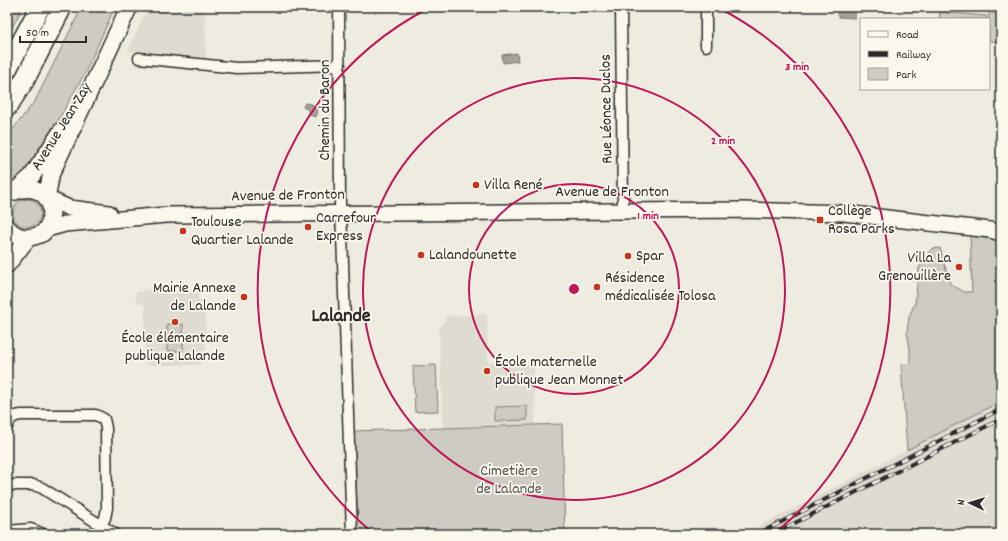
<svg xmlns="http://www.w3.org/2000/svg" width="1008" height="541" font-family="Dekko,sans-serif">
	<rect width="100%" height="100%" fill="#eeebe0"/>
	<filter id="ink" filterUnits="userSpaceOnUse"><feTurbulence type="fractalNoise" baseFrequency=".025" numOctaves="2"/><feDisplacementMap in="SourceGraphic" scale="8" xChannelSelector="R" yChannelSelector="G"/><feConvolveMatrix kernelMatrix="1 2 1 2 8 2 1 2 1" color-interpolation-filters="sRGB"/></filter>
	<g filter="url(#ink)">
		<path fill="#dedbd1" d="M 148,7 L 205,7 L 206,61 L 128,51 Z
			M 143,289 L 166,289 L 167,292 L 198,292 L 198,300 L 205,300 L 206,349 L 200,365 L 145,365 L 145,304 L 136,303 L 136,292 L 143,292 Z
			M 487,314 L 488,362 L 534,364 L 535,424 L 443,428 L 439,327 L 445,321 L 445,316 Z
			M 1001,401 L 1001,534 L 744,534 L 855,477 Z"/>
		<path fill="#cecbc2" stroke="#7c7b76" d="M 7,7 L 23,7 L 7,37 Z
			M 82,7 L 115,7 L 85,73 L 38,156 L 27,171 L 20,178 L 7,184 L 7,137 L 35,101 Z
			M 940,12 L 987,16 L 987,19 L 939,19 Z
			M 989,12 L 1001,14 L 1001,42 L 989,41 Z
			M13 213a14 14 0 1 1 28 0a14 14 0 1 1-28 0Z
			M 970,234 L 1001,241 L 1001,401 L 907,450 L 901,365 L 910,364 L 910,349 L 907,332 L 909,317 L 915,303 L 919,268 L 931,249 L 940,248 L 950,284 L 964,292 L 972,292 Z
			M 167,324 L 183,324 L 183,351 L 167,351 Z
			M 436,365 L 438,411 L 415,412 L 413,366 Z
			M 527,406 L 527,420 L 495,421 L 495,407 Z
			M 562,424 L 565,534 L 358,534 L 354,431 Z"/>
		<path fill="#a4a29a" stroke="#74726e" d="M 839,10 L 855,10 L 855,18 L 839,17 L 837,14 Z
			M 517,53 L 518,61 L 503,63 L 502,55 Z
			M 305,103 L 312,104 L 316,110 L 318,111 L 316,117 L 310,115 L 307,109 L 303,107 Z"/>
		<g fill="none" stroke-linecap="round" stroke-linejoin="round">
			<g stroke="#2b2b2b" stroke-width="13">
				<path id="street" d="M 339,7 L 340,204 L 342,233 L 352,534
					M 621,7 L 623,210
					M 706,46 L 706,7
					M 139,58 L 237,68 L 340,65
					M 7,427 C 10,419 12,416 21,415 L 96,415 L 104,419 L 106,428 L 107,508 L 105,518 L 101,525
					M 7,485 L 34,485 L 42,488 L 115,534
					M 7,531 L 31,529 L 43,534"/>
			</g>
			<g stroke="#2b2b2b" stroke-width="18">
				<path id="secondary" d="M 49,199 L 69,208 L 109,213
					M 47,229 L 65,224 L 166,215 L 743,210 L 844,213 L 990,230 L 1001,233"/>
			</g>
			<g stroke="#2b2b2b" stroke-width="19">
				<path id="primary" d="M 14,192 L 32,176 L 62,130
					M 47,197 L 51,174 L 129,7
					M 7,227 C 17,239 29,240 43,233 C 63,210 44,179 14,192
					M 7,265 L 28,238"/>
			</g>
			<g stroke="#2b2b2b" stroke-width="22">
				<path id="highway" d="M 7,69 L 40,7
					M 7,107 L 24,81 L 62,7"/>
			</g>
			<use href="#street" stroke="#fbf7ec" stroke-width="10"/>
			<use href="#secondary" stroke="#fbf7ec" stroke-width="15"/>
			<use href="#primary" stroke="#fbf7ec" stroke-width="16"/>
			<use href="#highway" stroke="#fbf7ec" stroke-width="19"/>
			<g stroke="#2b2b2b" stroke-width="4">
				<path id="rail" d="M 758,534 L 1001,409
					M 773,534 L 1001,419"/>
			</g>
			<use href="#rail" stroke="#fbf7ec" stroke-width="2.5" stroke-dasharray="8" stroke-linecap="butt"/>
		</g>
	</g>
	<g fill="none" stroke="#c2185b" stroke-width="2">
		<circle cx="574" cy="289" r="105"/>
		<circle cx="574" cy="289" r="211"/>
		<path d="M373 533A316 316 0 0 1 431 7M717 7A316 316 0 0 1 775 533"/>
	</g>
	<g fill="#c8321e" stroke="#fbf7ec" stroke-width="1.5">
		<circle cx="476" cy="185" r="4"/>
		<rect x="816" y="216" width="8" height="8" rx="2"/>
		<circle cx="308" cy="227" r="4"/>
		<circle cx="183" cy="231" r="4"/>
		<circle cx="421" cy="255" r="4"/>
		<circle cx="628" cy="256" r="4"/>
		<circle cx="959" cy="267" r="4"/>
		<circle cx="597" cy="287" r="4"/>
		<circle cx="244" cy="297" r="4"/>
		<circle cx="175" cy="322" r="4"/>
		<circle cx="487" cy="371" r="4"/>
	</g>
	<g text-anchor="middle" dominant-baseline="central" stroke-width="3.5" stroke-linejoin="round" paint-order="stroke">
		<g font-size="16" fill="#2b2b2b" stroke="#fbf7ec">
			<text transform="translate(607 109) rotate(-91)">Rue Léonce Duclos</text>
			<text transform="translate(325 110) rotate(-90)">Chemin du Baron</text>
			<text transform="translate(62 127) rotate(-58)">Avenue Jean Zay</text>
			<text x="612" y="192">Avenue de Fronton</text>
			<text transform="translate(288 196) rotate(-1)">Avenue de Fronton</text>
		</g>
		<g font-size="16" fill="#2b2b2b" stroke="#fbf7ec" text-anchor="start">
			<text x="484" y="185">Villa René</text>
			<text x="828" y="211">Collège<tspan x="828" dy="18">Rosa Parks</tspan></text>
			<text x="316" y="218">Carrefour<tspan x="316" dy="18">Express</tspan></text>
			<text x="191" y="222">Toulouse<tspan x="191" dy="18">Quartier Lalande</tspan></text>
			<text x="429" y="255">Lalandounette</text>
			<text x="636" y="256">Spar</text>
			<text x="951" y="258" text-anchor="end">Villa La<tspan x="951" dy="18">Grenouillère</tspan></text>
			<text x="605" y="278">Résidence<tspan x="605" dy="18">médicalisée Tolosa</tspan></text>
			<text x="236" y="288" text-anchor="end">Mairie Annexe<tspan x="236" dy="18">de Lalande</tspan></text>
			<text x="175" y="338" text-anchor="middle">École élémentaire<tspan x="175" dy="18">publique Lalande</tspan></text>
			<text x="495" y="362">École maternelle<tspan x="495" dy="18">publique Jean Monnet</tspan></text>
		</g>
		<g font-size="16" fill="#545351" stroke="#fbf7ec">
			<text x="509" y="471">Cimetière<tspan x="509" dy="18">de Lalande</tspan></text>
		</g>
		<g font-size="20" font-weight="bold" fill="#2b2b2b" stroke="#fbf7ec">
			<text x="341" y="317">Lalande</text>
		</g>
	</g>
	<circle cx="574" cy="289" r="6" fill="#c2185b" stroke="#fbf7ec" stroke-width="2"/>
	<g font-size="12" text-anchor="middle" font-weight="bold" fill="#c2185b" stroke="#fbf7ec" stroke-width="3.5" stroke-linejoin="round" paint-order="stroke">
		<text x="797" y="70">3 min</text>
		<text x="723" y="144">2 min</text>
		<text x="648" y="219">1 min</text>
	</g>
	<rect width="1008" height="541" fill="none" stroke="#fbf7ec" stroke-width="24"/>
	<rect x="12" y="12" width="984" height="517" fill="none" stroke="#2b2b2b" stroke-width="1.5" filter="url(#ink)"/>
	<rect x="860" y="18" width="130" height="72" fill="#fbf7ec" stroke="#a8a59f"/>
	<rect x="868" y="31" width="20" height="6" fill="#fbf7ec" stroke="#a8a59f"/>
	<text x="896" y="38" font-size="12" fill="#2b2b2b">Road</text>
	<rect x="868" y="51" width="20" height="6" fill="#2b2b2b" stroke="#a8a59f"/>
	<text x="896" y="58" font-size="12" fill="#2b2b2b">Railway</text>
	<rect x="868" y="68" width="20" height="12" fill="#cecbc2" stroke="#a8a59f"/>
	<text x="896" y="78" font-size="12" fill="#2b2b2b">Park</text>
	<g transform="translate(970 503) rotate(274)" stroke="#fbf7ec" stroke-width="3" paint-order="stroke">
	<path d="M0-3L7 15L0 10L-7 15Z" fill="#2b2b2b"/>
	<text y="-6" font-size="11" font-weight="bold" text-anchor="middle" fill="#2b2b2b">N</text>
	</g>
	<path d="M20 36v6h66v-6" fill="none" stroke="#2b2b2b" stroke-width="2"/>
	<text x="26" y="36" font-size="12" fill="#2b2b2b" stroke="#fbf7ec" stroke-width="3" paint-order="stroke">50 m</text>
</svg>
